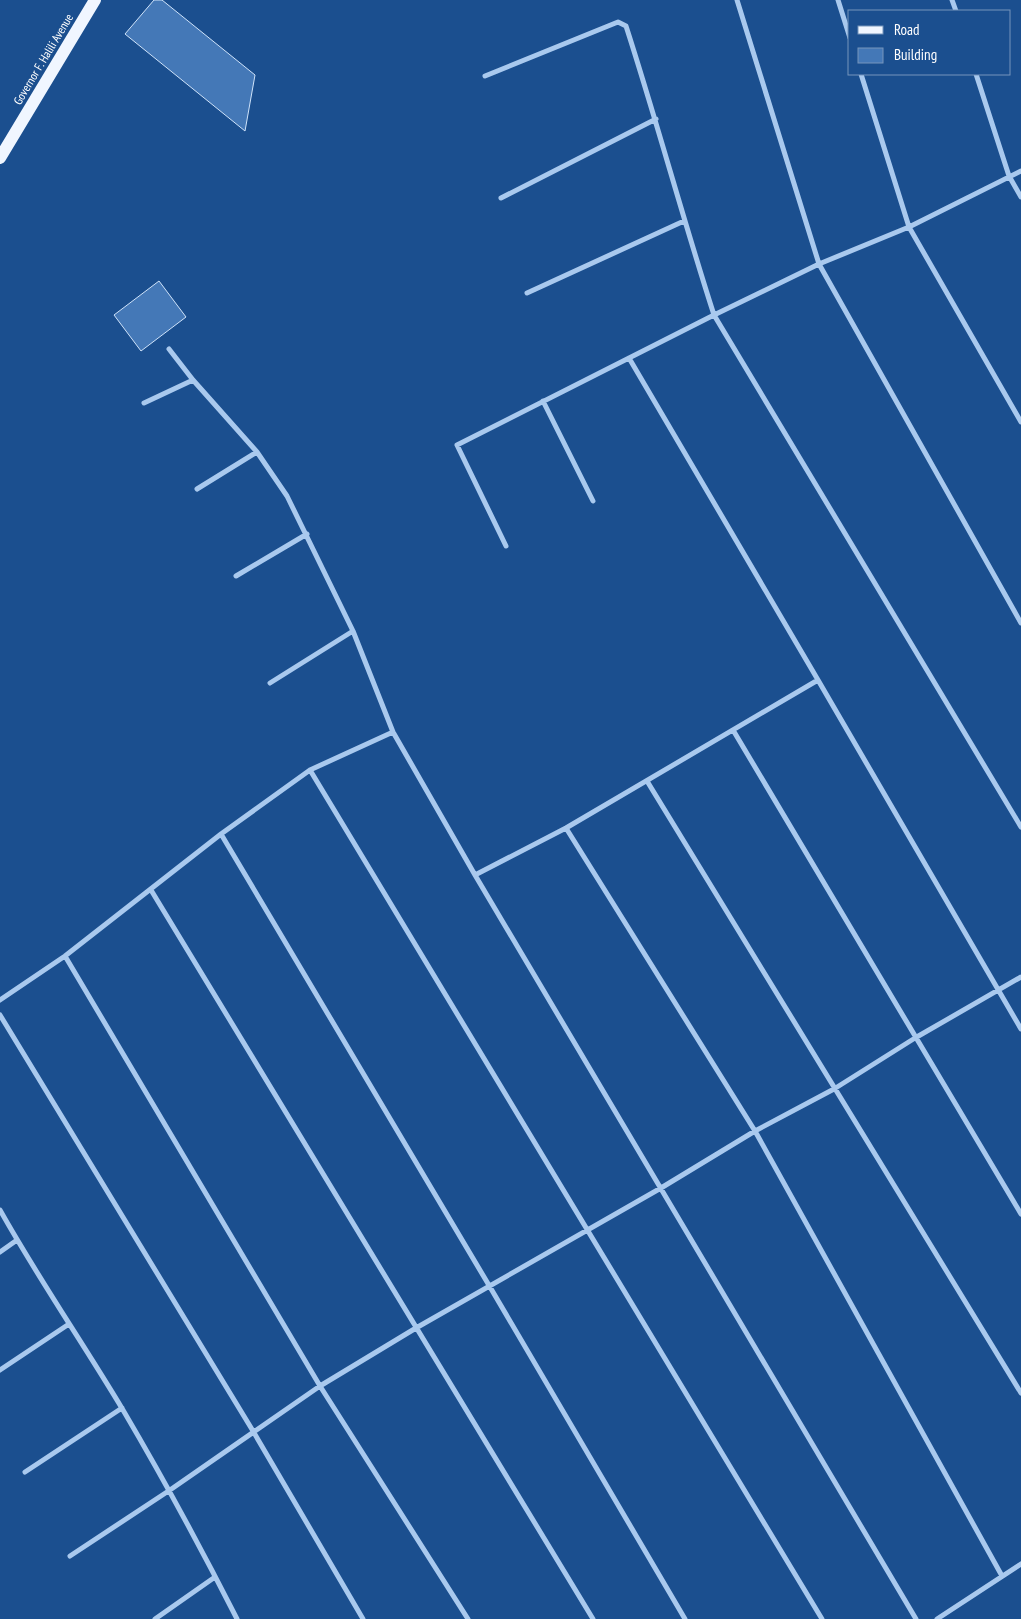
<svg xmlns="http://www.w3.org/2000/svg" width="1021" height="1619" font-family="'PT Sans Narrow',sans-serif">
	<rect width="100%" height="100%" fill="#1b4f8f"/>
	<path fill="#4478b7" stroke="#cfe3fa" d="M 154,0 L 162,0 L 255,75 L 245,131 L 125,34 Z
		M 159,281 L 186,317 L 141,351 L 114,315 Z"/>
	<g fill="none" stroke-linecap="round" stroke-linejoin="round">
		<path stroke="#a9c9ee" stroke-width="5" d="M 737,0 L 819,264 L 1021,623
			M 838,0 L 850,38
			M 952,0 L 956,11
			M 861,74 L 909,227 L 1021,422
			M 976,74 L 1009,176 L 1021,197
			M 485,76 L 618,22 L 626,26 C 657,122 683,219 714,315 L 1021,827
			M 501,198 L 656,119
			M 527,293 L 684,221
			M 169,349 L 193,380 L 257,452 L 287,496 L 353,631 L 393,732 L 475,875 L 916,1619
			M 543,401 L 593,501
			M 144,403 L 193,380
			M 197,489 L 257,452
			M 506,546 L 457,445 L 714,315 L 819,264 L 909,227 L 1021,171
			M 236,576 L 307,534
			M 818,680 L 1021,1029
			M 270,683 L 353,631
			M 733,730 L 1021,1214
			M 310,770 L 822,1619
			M 647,781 L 1021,1393
			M 566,828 L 755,1131 L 1002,1576
			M 221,834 L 490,1287 L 685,1619
			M 475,875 L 566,828 L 818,680 L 629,358
			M 151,890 L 593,1619
			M 65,956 L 320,1386 L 468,1619
			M 0,1000 L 65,956 L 221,834 L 310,770 L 393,732
			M 0,1015 L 253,1431 L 363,1619
			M 0,1210 C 38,1278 83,1343 123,1410 C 163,1478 201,1548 237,1619
			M 0,1252 L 17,1240
			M 0,1370 L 69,1324
			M 25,1472 L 122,1408
			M 70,1556 L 170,1490 L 320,1386 L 416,1328 L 661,1188 L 755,1131 L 834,1089 L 915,1038 L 1021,977
			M 155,1619 L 215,1577
			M 937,1619 L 1021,1564"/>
		<path stroke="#f0f6ff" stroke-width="12" d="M 0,158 L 95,0"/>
	</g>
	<g text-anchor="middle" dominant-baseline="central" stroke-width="4.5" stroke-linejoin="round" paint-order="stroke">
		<g font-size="12" fill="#fff" stroke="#1b4f8f">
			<text transform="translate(43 59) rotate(-59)">Governor F. Halili Avenue</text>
		</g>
	</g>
	<rect x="848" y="10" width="162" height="65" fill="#1b4f8f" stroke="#7695bc"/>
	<rect x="858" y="26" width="25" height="8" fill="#f0f6ff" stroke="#7695bc"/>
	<text x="894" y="35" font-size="15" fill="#ffffff">Road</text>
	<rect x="858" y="48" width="25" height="15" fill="#4478b7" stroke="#7695bc"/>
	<text x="894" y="60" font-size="15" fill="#ffffff">Building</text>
</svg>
